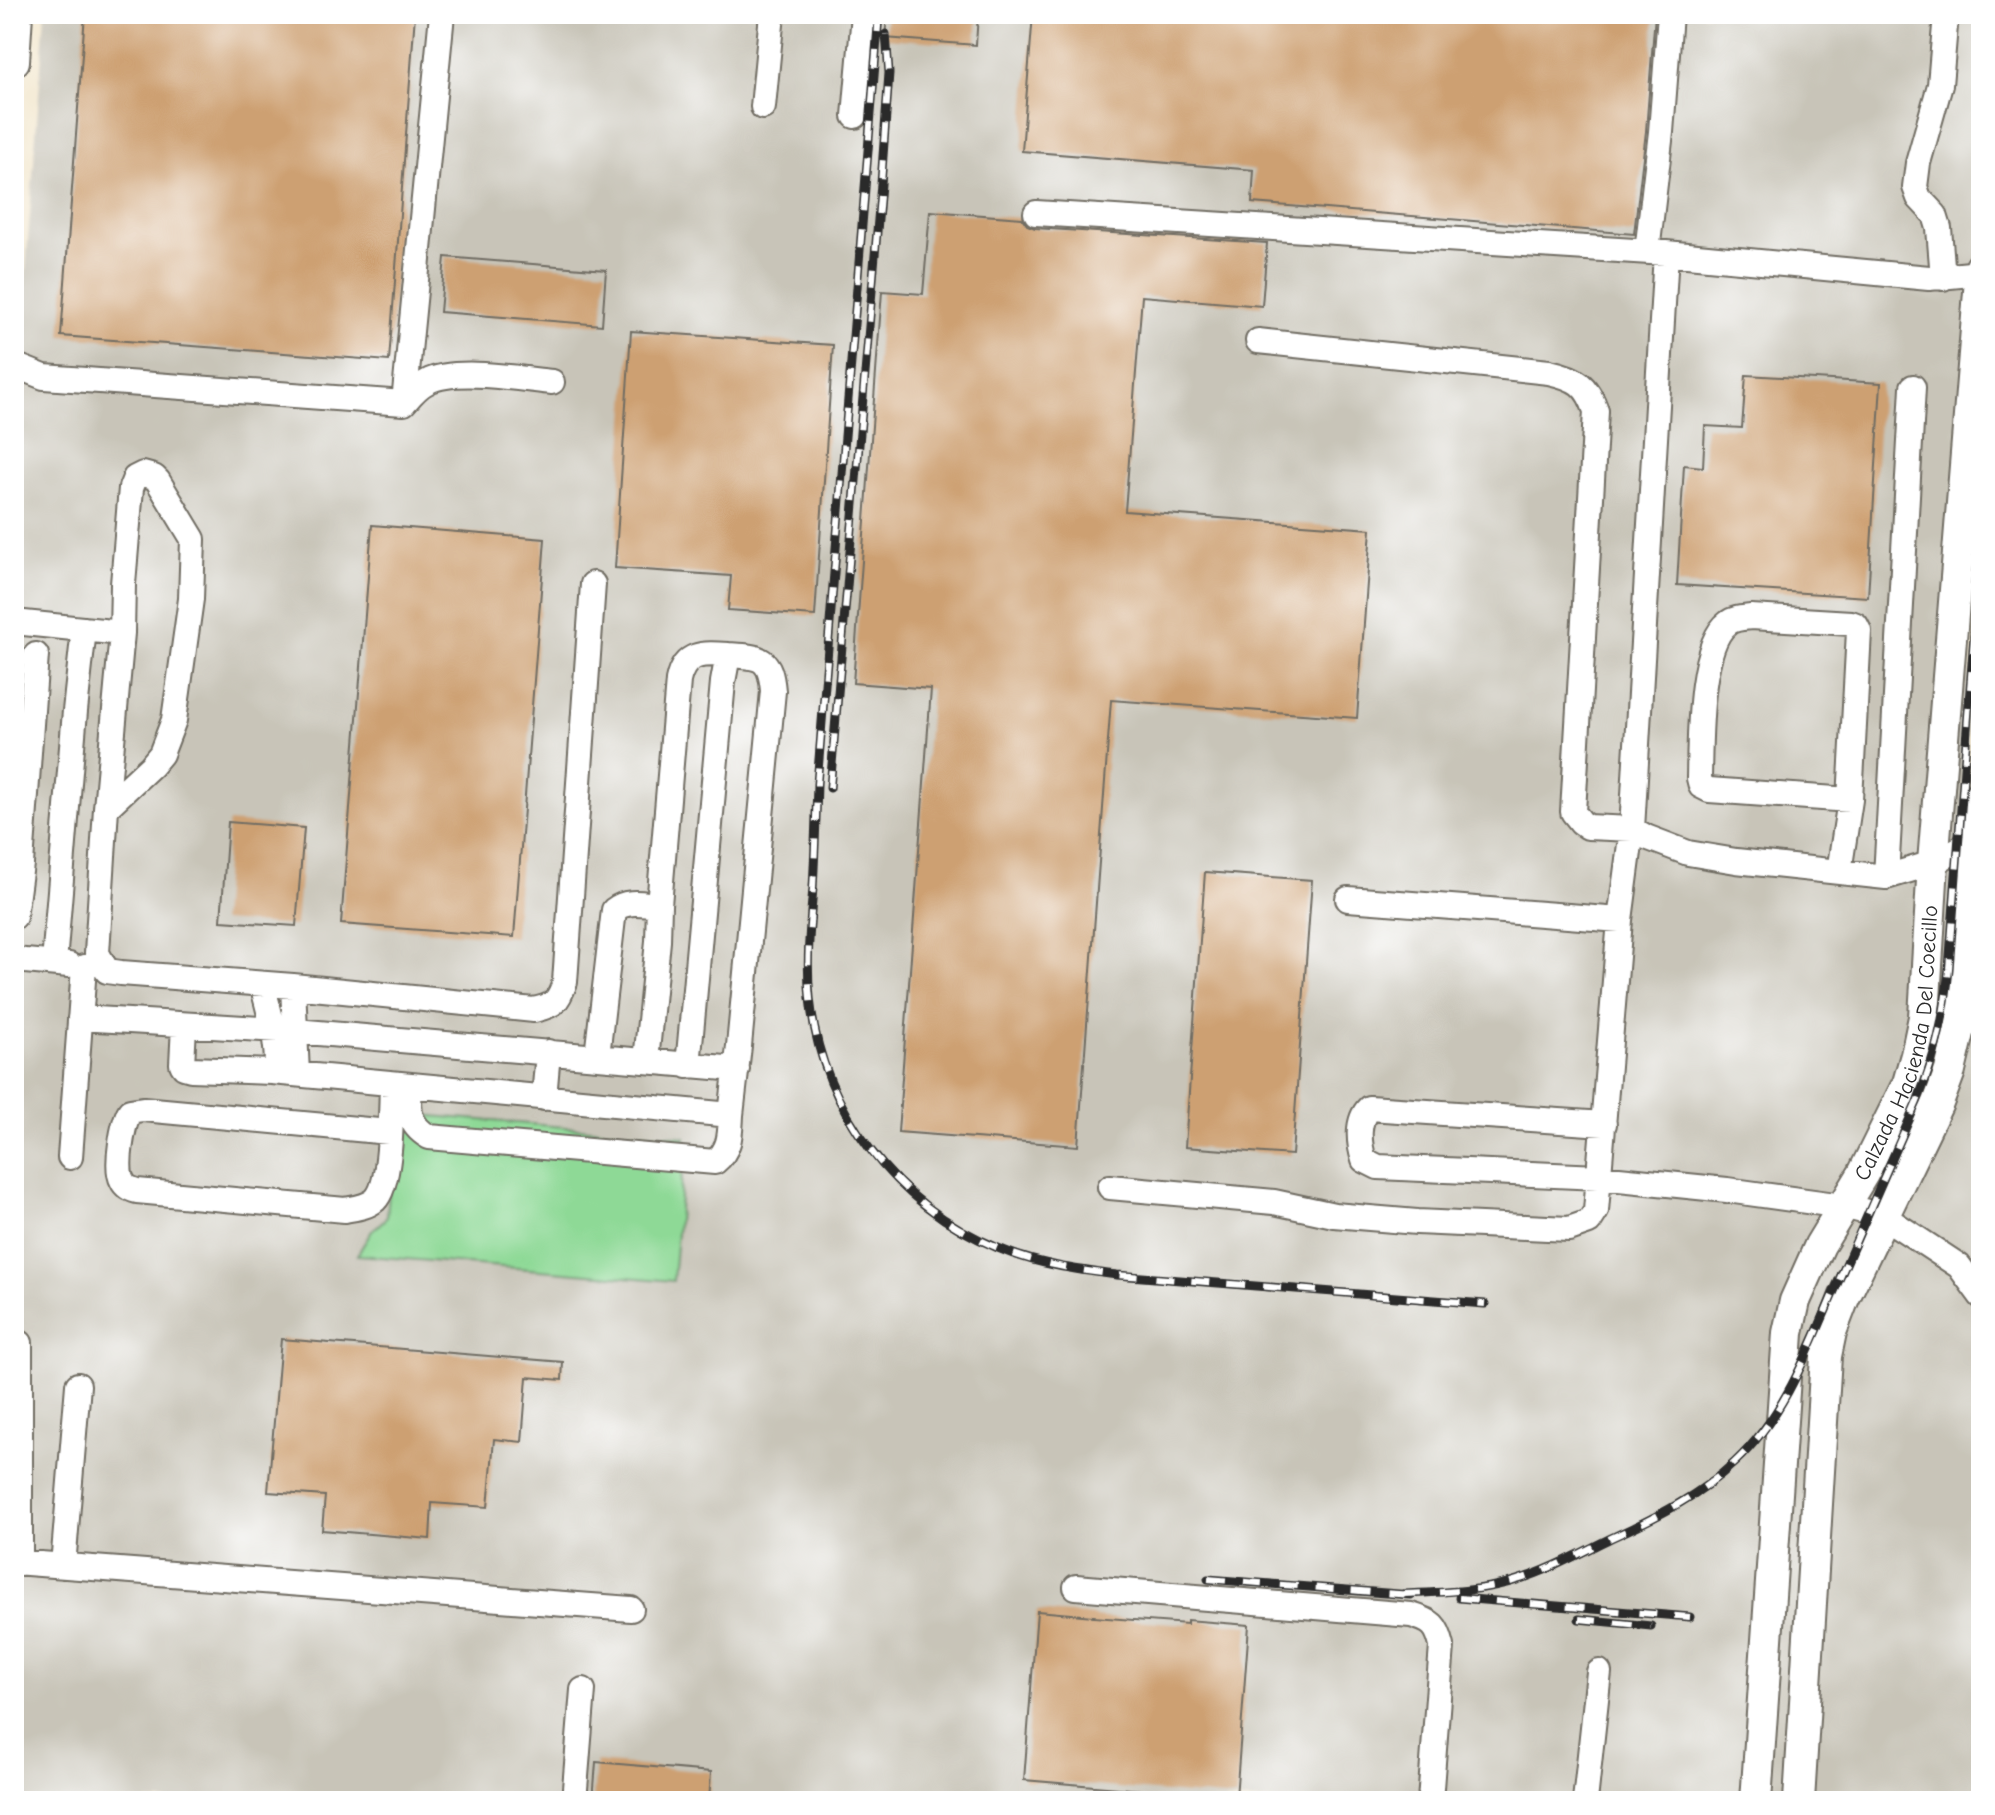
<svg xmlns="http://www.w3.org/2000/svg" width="1995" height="1815" font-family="'Comic Neue',sans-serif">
	<rect width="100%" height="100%" fill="#fff"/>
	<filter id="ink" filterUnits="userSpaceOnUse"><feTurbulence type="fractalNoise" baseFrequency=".0125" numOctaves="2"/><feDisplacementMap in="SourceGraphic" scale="16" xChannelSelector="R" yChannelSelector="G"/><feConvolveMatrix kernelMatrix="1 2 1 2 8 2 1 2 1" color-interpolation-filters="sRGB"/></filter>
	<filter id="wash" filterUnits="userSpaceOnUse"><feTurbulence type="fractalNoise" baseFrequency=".006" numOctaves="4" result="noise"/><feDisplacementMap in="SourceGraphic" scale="32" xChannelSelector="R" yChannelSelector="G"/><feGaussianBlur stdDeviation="1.8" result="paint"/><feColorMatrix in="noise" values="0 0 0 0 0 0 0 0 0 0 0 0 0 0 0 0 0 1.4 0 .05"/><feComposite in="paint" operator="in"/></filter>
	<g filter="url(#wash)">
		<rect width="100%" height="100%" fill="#f3e7ce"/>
		<path fill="#c8c4b8" d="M 45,14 L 1981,14 L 1981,157 L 1963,926 L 1981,929 L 1981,1801 L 19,1801 L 14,1757 L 14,428 Z"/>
		<path fill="#8ed996" stroke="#5c8260" stroke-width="2" d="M 395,1113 L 685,1137 L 673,1281 L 357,1255 L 372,1231 L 387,1217 Z"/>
		<g id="blocks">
			<path fill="#cda072" d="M 85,14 L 415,14 L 389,361 L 61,336 Z
				M 887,14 L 978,14 L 976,45 L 885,38 Z
				M 1033,14 L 1655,14 L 1646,131 L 1634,234 L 1252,203 L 1254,170 L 1022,151 Z
				M 930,211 L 1022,218 L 1027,225 L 1035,228 L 1267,243 L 1262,306 L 1142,296 L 1125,511 L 1371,529 L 1357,718 L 1111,700 L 1078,1146 L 898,1132 L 931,689 L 853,683 L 882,291 L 923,294 Z
				M 445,257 L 606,270 L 602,325 L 440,312 Z
				M 631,331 L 833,345 L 815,616 L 728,610 L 731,576 L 615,568 Z
				M 1746,375 L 1881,383 L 1868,597 L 1677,585 L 1684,465 L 1703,467 L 1705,426 L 1742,428 Z
				M 372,525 L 545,539 L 514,937 L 341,924 Z
				M 228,822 L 304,828 L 296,926 L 221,921 Z
				M 1205,872 L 1312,880 L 1292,1155 L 1185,1147 Z
				M 281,1339 L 563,1362 L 562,1380 L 527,1377 L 522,1442 L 494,1439 L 488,1507 L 432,1503 L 430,1539 L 322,1530 L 325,1496 L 268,1492 Z
				M 1037,1611 L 1094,1616 L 1093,1617 L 1187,1624 L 1187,1620 L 1249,1625 L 1236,1798 L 1024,1780 Z
				M 596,1762 L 711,1772 L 709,1801 L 593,1801 Z"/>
		</g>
	</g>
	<g filter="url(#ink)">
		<use href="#blocks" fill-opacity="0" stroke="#716d64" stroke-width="2"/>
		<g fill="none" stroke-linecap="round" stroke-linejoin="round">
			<g stroke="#716d64" stroke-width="28">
				<path id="minor" d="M 763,107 L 772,14
					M 855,116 L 864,14
					M 1036,213 L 1666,253 L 1929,278 L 1981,273
					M 1647,252 L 1661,132 L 1670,14
					M 1943,278 L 1939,228 L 1935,215 L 1919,198 L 1915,187 L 1918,163 L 1940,85 L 1946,14
					M 1258,341 L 1549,372 C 1576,378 1587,384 1596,411 L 1573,812 L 1581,822 L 1588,827 L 1632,829 L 1646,837 L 1688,853 L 1736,861 L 1886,877 L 1933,863 L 1977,839 L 1981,839
					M 14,365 L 44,377 L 404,403 C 410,396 418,386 427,382 C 454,367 521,379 552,382
					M 404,403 L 442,14
					M 1751,617 L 1851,623 L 1856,625 L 1859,631 L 1850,800 L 1709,790 L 1701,786 L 1699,778 C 1700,743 1698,645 1728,623 C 1734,618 1743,618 1751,617 Z
					M 14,622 L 122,633
					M 106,808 L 151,766 L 161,754 L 174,720 L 191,599 L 193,539 L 158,481 L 154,477 L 143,474 L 135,478 L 131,488 L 123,584 L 122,633 L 106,808 L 97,953 L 107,971 L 121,973 L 293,986 L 534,1010 C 555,1005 558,1002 565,982 L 593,584
					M 1839,872 L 1850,800
					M 1886,877 L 1913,387
					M 1348,899 L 1620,920
					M 14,917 L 21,864 L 36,655
					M 14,960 L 69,965
					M 54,963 L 75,711 L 84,629
					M 262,984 C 270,1014 278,1041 277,1072
					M 293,986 L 297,1074
					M 80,1018 L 295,1031 L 737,1069
					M 184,1026 L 182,1064 L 184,1067 L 191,1069 L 272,1072 L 731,1115 L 739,1046 L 773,691 C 770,656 760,657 728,655 L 723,682 L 688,1066
					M 597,1056 L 614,910 C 627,899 644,904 659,905
					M 646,1061 L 658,941 L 659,905 L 678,681 C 684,652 703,653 728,655
					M 410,1085 C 408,1109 407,1124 429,1137 L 715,1162 C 731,1149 730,1133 731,1115
					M 544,1098 L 548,1052
					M 1604,1124 L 1369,1108 C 1356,1121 1359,1144 1364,1160 L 1378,1167 L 1599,1177 L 1727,1190 L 1843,1206 L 1883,1216 L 1959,1266 L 1981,1296
					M 389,1132 L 143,1109 L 130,1111 C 123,1122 115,1168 122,1180 C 125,1187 130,1189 137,1191 L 345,1210 C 355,1208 367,1207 375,1200 C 392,1184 391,1109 392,1084
					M 70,1157 L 84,967
					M 1110,1187 L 1274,1202 L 1334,1215 L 1417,1222 L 1569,1229 L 1589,1222 L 1596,1211 L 1620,920 L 1632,829 L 1666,253
					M 20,1343 L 20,1563
					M 14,1562 L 631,1609
					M 63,1566 L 78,1385
					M 1076,1587 L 1411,1615 C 1432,1621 1437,1625 1442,1646 L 1430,1801
					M 574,1801 L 583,1690
					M 1585,1801 L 1599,1672"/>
			</g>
			<g stroke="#716d64" stroke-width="34">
				<g id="major">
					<path d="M 14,61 L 17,14"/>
					<path id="s1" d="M 1756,1801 L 1788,1333 L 1795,1301 L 1820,1245 L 1863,1174 L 1908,1083 L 1916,1055 L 1924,1017 L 1933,863 L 1981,267"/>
					<path d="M 1799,1801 L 1826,1356 L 1831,1332 L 1844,1298 L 1938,1103 L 1950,1071 L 1961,1024 L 1981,794"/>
				</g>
			</g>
			<use href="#minor" stroke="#fff" stroke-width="24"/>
			<use href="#major" stroke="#fff" stroke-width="30"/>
			<g stroke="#2b2b2b" stroke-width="9">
				<path id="rail" d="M 879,14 L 817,784 C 816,819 815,853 813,888 C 810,924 806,961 810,998 C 821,1109 895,1205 998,1248 C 1035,1264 1077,1270 1117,1275 L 1485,1304
					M 830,788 L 881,184 L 889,73 L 886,34
					M 1208,1579 L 1411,1595
					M 1403,1594 C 1441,1592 1481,1592 1517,1580 C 1550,1570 1580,1553 1611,1538 C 1655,1518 1699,1496 1735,1462 C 1787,1414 1811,1343 1839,1280 C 1865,1220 1891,1161 1917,1102 C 1936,1054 1944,1020 1949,969 L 1981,543
					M 1459,1598 L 1690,1617
					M 1579,1619 L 1651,1626"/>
			</g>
			<use href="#rail" stroke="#fff" stroke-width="6" stroke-dasharray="18" stroke-linecap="butt"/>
		</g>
	</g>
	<g text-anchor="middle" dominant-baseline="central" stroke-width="6" stroke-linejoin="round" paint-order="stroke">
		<g font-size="22" fill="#2b2b2b" stroke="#fff">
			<text stroke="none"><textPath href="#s1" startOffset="784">Calzada Hacienda Del Coecillo</textPath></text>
		</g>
	</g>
	<rect width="1995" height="1815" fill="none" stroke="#fff" stroke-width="48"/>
</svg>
